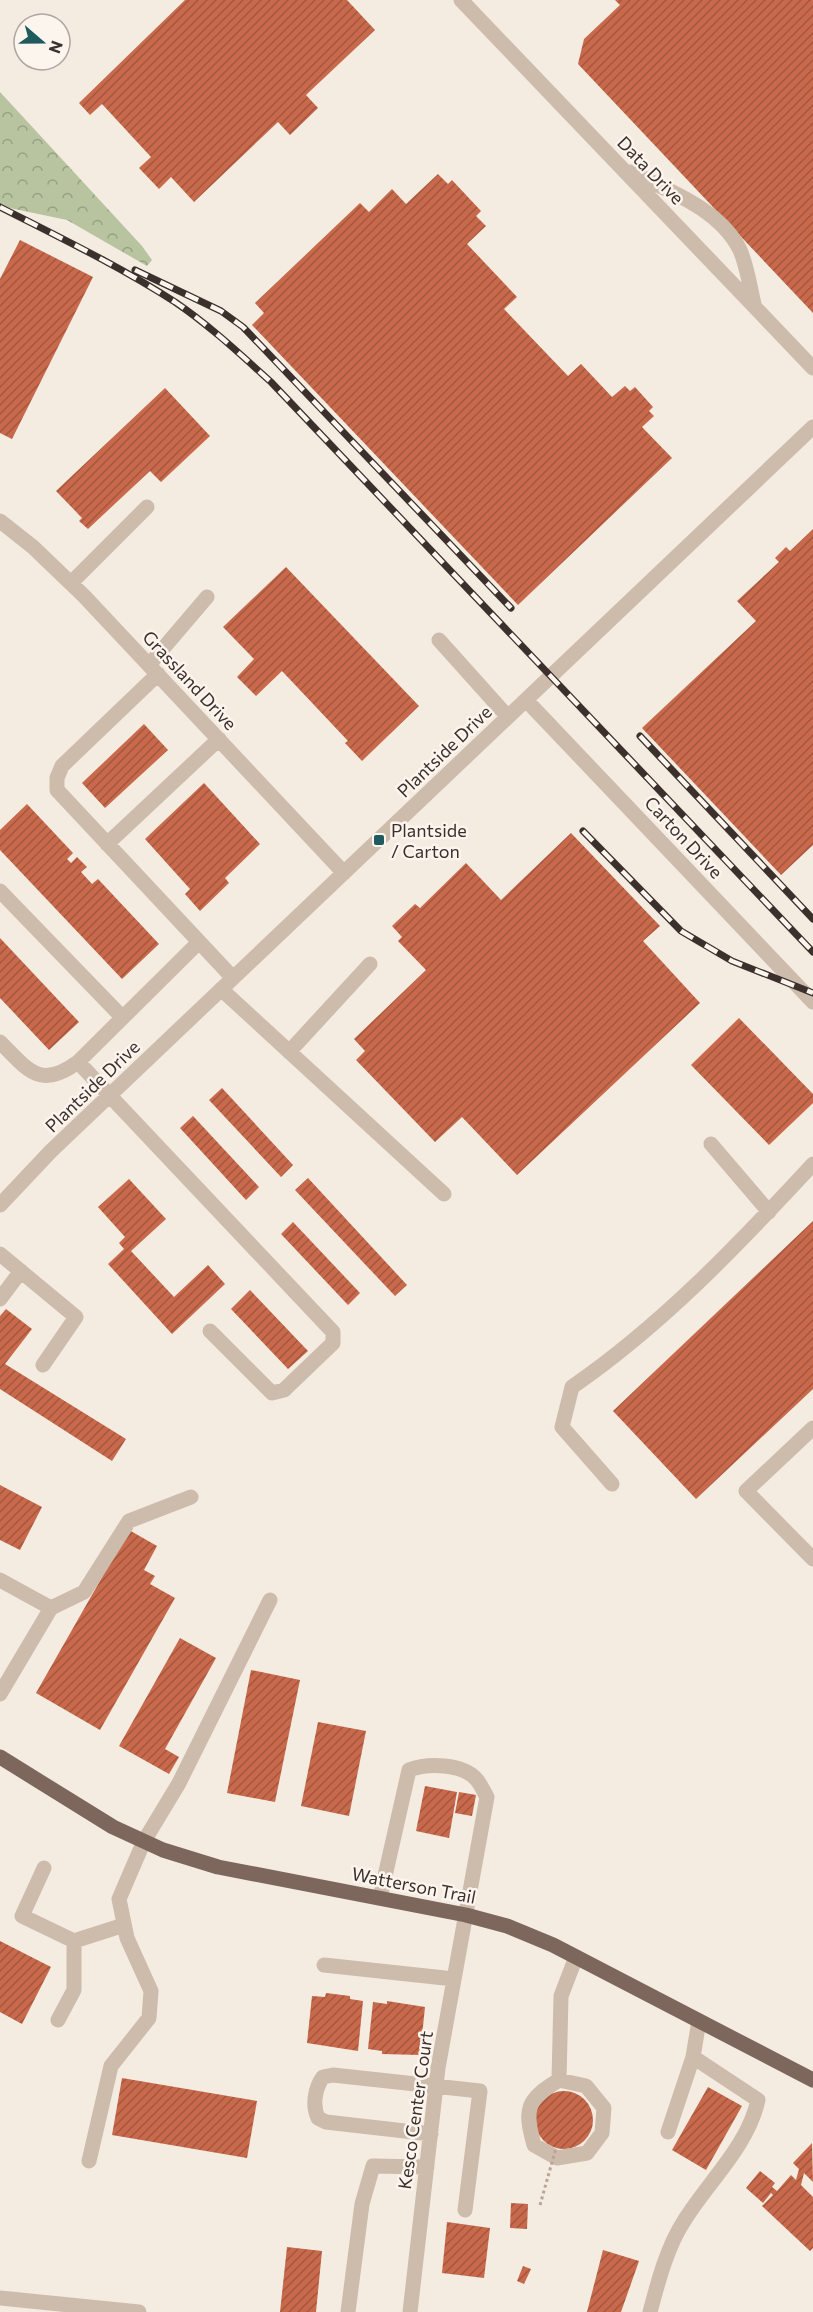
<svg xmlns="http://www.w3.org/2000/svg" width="813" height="2312" font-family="Commissioner,sans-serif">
	<defs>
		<pattern id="forest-crowns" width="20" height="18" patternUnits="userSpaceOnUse" patternTransform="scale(1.5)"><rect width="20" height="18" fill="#b8c4a0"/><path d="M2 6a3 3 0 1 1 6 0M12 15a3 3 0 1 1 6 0" fill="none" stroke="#97a083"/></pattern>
		<pattern id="building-hatch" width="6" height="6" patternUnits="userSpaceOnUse" patternTransform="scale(1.5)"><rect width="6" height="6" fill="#c8694b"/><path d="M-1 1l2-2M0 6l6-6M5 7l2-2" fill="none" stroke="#a4573f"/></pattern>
	</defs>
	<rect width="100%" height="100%" fill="#f4ebe1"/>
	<path fill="url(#forest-crowns)" d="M 0,92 L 142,246 L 152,260 L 147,266 L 67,220 L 0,206 Z"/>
	<path fill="url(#building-hatch)" d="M 185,0 L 347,0 L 375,30 L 306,95 L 318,108 L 290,135 L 278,122 L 194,202 L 171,177 L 159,189 L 139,168 L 151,157 L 102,104 L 90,115 L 79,103 Z
		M 615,0 L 813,0 L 813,313 L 578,64 L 584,39 L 620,5 Z
		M 438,174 L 448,184 L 452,180 L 481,211 L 476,216 L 486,226 L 467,244 L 517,297 L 504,309 L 568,376 L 581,364 L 612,397 L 625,386 L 630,391 L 635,387 L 653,407 L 649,411 L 654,416 L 642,427 L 672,458 L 518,605 L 252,325 L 264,313 L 255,303 L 360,203 L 369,212 L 392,189 L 406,204 Z
		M 20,240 L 93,277 L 12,439 L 0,433 L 0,279 Z
		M 165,388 L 210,436 L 161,482 L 150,471 L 88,529 L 79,521 L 82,518 L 56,491 Z
		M 813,529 L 813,845 L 781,875 L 642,728 L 756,621 L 737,601 L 779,562 L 775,558 L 786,547 L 790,551 Z
		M 286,567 L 419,706 L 362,761 L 345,743 L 348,741 L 282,671 L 256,696 L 237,677 L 254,659 L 223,627 Z
		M 144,724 L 168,750 L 105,808 L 82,783 Z
		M 204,783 L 260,844 L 225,878 L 229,883 L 200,911 L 185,894 L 190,889 L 145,839 Z
		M 27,804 L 73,853 L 67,859 L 71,863 L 77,857 L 87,867 L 81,872 L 92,884 L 98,879 L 159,944 L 122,979 L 0,850 L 0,830 Z
		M 571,833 L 660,926 L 643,941 L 700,1003 L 517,1175 L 462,1117 L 435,1142 L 356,1060 L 365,1051 L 354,1039 L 426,970 L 398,941 L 402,937 L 392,926 L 415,904 L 420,908 L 466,863 L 501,900 Z
		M 0,938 L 79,1022 L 49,1050 L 0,998 Z
		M 739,1018 L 813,1094 L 813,1103 L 769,1145 L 691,1065 Z
		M 222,1088 L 293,1165 L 281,1177 L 209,1100 Z
		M 193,1116 L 259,1187 L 246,1200 L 180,1128 Z
		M 308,1178 L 407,1285 L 395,1296 L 295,1190 Z
		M 129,1179 L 166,1219 L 131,1251 L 174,1297 L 208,1265 L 225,1284 L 172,1334 L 108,1264 L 124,1249 L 119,1243 L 125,1237 L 98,1207 Z
		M 813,1221 L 813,1389 L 696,1499 L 613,1411 Z
		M 293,1222 L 360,1293 L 348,1305 L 281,1234 Z
		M 250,1290 L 308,1351 L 288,1369 L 231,1309 Z
		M 6,1309 L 32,1329 L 5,1364 L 126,1439 L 112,1461 L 0,1389 L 0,1316 Z
		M 0,1485 L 42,1507 L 20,1550 L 0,1540 Z
		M 129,1530 L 157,1546 L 144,1570 L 155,1576 L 150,1584 L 175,1598 L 100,1730 L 36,1693 Z
		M 180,1638 L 216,1658 L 165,1749 L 179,1757 L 169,1774 L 119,1746 Z
		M 251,1670 L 300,1680 L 275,1802 L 227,1793 Z
		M 318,1722 L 366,1731 L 349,1816 L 301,1806 Z
		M 425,1786 L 457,1792 L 449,1838 L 416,1831 Z
		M 459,1792 L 476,1795 L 472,1816 L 455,1813 Z
		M 0,1941 L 51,1967 L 22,2024 L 0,2012 Z
		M 326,1993 L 350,1996 L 350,1999 L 363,2001 L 358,2051 L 307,2043 L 312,1996 L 325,1997 Z
		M 387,2001 L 425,2007 L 420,2055 L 382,2054 L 382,2051 L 368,2049 L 373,2002 L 387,2004 Z
		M 122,2078 L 257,2101 L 247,2158 L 112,2135 Z
		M 708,2087 L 742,2106 L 706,2170 L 672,2150 Z
		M535 2120a29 29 0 1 1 58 0a29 29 0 1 1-58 0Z
		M 812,2143 L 813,2182 L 804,2173 L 801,2185 L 813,2197 L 813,2248 L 810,2251 L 762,2206 L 773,2195 L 771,2193 L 763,2203 L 746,2188 L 760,2171 L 775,2183 L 772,2187 L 777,2191 L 791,2175 L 796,2180 L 799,2169 L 793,2163 Z
		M 511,2203 L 528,2204 L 527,2229 L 510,2228 Z
		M 447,2222 L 490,2228 L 484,2278 L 442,2273 Z
		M 287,2247 L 322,2251 L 316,2312 L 280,2312 Z
		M 603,2250 L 639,2261 L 621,2312 L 587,2312 Z
		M 523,2266 L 531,2269 L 524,2284 L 517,2281 Z"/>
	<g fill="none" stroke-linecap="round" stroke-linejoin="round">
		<path stroke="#cdbbac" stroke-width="15" d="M 461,0 L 813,368
			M 631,172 C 669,191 720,209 740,250 C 747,266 750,287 754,304
			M 0,521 L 33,547 L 84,596 L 344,873
			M 71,583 L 147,507
			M 439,640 L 508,717
			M 149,665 L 207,597
			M 158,674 L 62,766 L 57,778 L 57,790 L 233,978
			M 526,700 L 813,1002
			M 107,844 L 219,739
			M 0,891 L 122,1017
			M 221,989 L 444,1194
			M 0,1042 C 28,1070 40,1090 78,1062 L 333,1332 L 333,1343 L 284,1390 L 272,1393 L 210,1331
			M 289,1052 L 370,964
			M 78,1062 L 199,942
			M 711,1144 L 769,1212
			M 0,1205 L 51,1151 L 813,427
			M 0,1254 L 76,1317 L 43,1365
			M 0,1299 L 21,1271
			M 813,1428 L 746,1491 L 813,1559
			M 612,1484 L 562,1427 L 572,1387 C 662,1325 739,1244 813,1164
			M 0,1580 L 51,1608 L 0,1694
			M 51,1608 L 84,1592 L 129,1521 L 191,1497
			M 44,1868 L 22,1916 L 74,1941 L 124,1925
			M 380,1898 L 409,1770 C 427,1763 463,1763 477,1780 C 481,1785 484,1792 487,1797 L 438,2068 L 410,2312
			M 324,1965 L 454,1979
			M 58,2020 L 74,1990 L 74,1941
			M 559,2080 L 586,2086 L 604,2108 L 602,2133 L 587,2153 L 557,2158 L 534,2145 C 524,2109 526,2100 559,2080 L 561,1996 L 576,1957
			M 668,2132 L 693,2057
			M 431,2134 L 326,2122 L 318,2118 C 312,2105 315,2088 323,2077 L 333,2075 L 480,2091 L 465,2210
			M 89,2161 L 111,2066 L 149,2018 L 151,1991 L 127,1938 L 119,1899 L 144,1841 L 179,1783 L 270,1600
			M 0,2298 L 139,2312
			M 348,2312 L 362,2204 L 373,2166 L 427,2167
			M 650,2312 C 658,2282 667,2247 684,2221 C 708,2182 748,2146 758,2100 L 693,2057 L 699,2021"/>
		<path stroke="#7d675c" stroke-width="15" d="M 0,1757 L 113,1827 L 163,1850 L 218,1867 L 466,1915 L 507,1926 L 553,1945 L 813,2080"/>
		<g stroke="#3b302b" stroke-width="7">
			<path id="rail" d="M 0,207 C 59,237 119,266 175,302 C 209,325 240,354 271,382 L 813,952
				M 135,270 L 221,311 L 243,327 L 511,608
				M 640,736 L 813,919
				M 583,831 L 681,931 L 732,961 L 813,993"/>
		</g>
		<use href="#rail" stroke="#fbf5ee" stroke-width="4.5" stroke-dasharray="14" stroke-linecap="butt"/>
		<path stroke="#b9a596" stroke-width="3" stroke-dasharray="3 3" stroke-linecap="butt" d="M 540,2205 L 556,2148"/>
	</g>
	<rect fill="#1f5a5e" stroke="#fbf5ee" stroke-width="2" x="373" y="834" width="12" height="12" rx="3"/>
	<g text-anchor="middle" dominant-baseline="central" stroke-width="5" stroke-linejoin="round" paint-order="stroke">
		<g font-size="18" fill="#3b302b" stroke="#fbf5ee">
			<text transform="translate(651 170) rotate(46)">Data Drive</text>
			<text transform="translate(190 680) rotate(47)">Grassland Drive</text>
			<text transform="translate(444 751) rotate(-44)">Plantside Drive</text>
			<text transform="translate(684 837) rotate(47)">Carton Drive</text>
			<text transform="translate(92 1086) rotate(-44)">Plantside Drive</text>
			<text transform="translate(414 1885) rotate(11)">Watterson Trail</text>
			<text transform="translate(415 2110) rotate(-82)">Kesco Center Court</text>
		</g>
		<g font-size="18" fill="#3b302b" stroke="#fbf5ee" text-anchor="start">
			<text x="391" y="830">Plantside<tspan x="391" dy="21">/ Carton</tspan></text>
		</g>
	</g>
	<g transform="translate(42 42) rotate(110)"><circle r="28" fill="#fbf5ee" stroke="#aea6a0" stroke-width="1.5"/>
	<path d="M0-4.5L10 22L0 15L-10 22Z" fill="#1f5a5e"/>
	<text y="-9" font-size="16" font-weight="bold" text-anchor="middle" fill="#3b302b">N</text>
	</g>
</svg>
